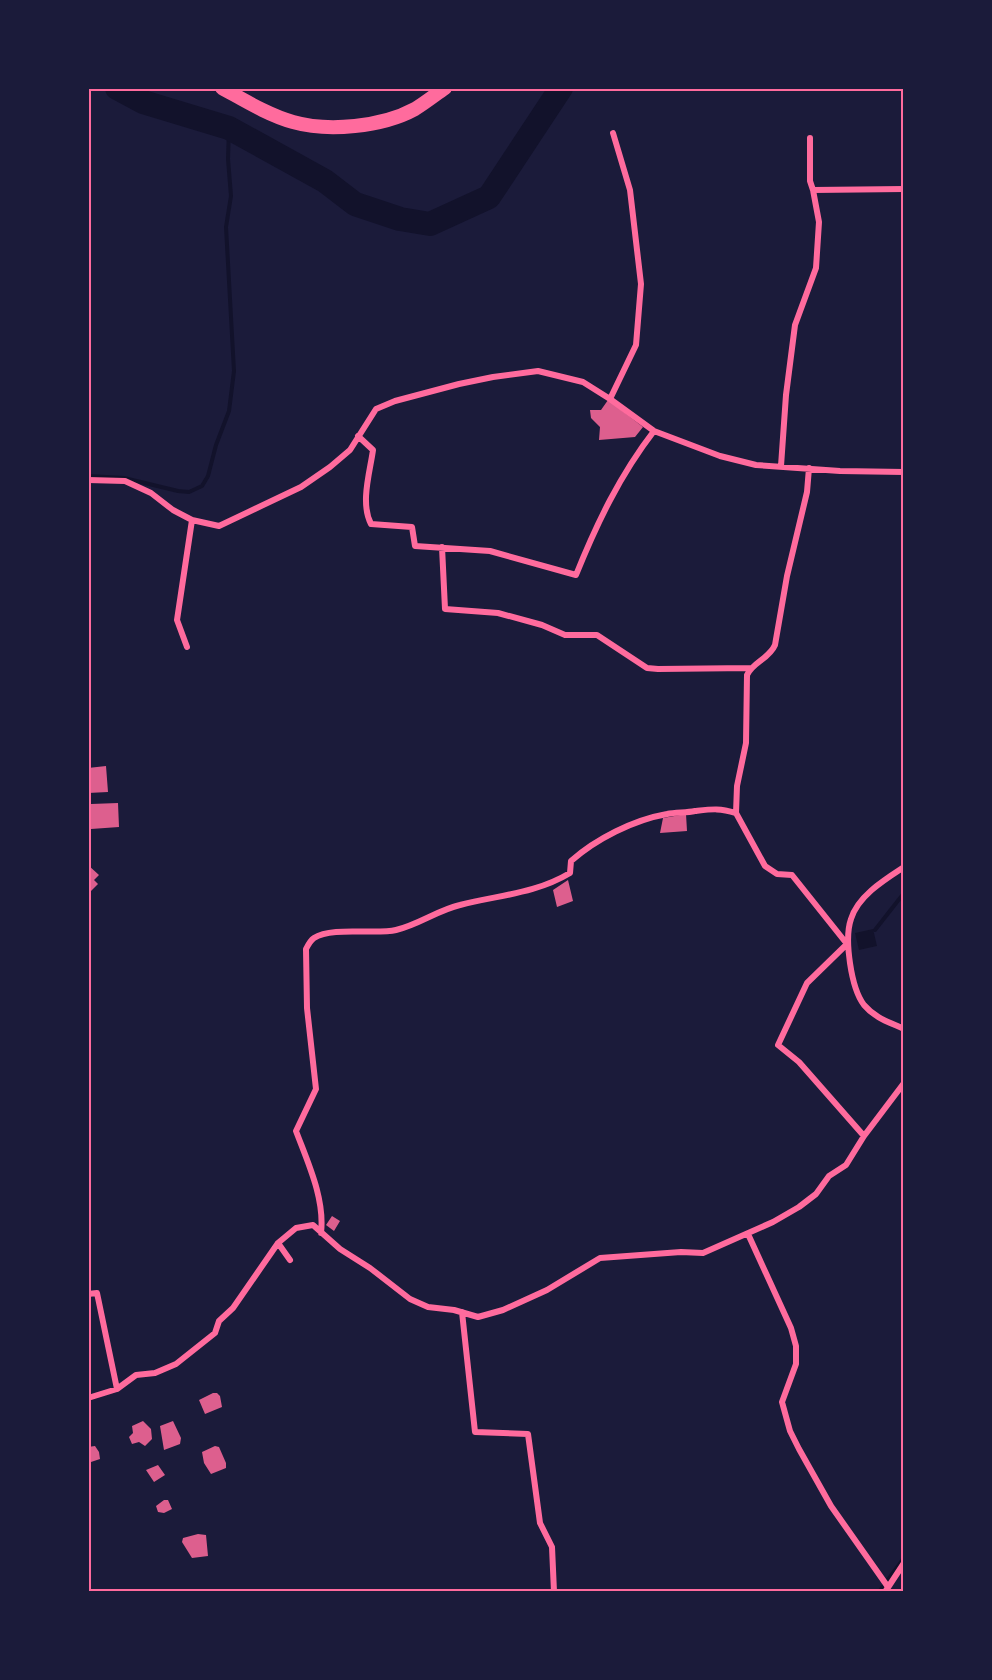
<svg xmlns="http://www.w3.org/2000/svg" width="992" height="1680" font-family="Roboto,sans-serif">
	<rect width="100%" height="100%" fill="#1b1b3a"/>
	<path fill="#12122b" d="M 873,929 L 877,946 L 859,950 L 855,933 Z"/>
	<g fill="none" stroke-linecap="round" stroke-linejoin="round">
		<path stroke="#12122b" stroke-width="4" d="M 88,476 L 124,478 L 178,491 L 189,492 L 202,486 L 208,476 L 216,445 L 229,411 L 234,371 L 226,227 L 231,196 L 228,159 L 229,128
			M 875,930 L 904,893
			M 879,1592 L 904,1558"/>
		<path stroke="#12122b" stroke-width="24" d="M 117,88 L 143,102 L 229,128 L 325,181 L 355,204 L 400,219 L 430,224 L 489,197 L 561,88"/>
	</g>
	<path fill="#dd5f8e" d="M 608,400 L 643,427 L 635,437 L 599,440 L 600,427 L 591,418 L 590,410 L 601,410 Z
		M 106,766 L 108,792 L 88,793 L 88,768 Z
		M 118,803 L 119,827 L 91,829 L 91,804 Z
		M 686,814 L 687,831 L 660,833 L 663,818 Z
		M 88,865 L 99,875 L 94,880 L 98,884 L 90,892 L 88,890 Z
		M 568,880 L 573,901 L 557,907 L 553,890 Z
		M 332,1216 L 340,1221 L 334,1231 L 326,1225 Z
		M 213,1393 L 217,1393 L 220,1396 L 222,1407 L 205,1414 L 199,1400 Z
		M 143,1421 L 151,1429 L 152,1439 L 145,1446 L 139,1442 L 132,1444 L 129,1437 L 133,1433 L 132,1426 Z
		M 173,1421 L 181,1438 L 180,1444 L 164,1450 L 160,1426 Z
		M 95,1446 L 99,1452 L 100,1459 L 88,1463 L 88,1447 Z
		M 215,1446 L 219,1447 L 226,1463 L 226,1468 L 211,1474 L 204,1463 L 202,1452 Z
		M 158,1465 L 165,1475 L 154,1482 L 146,1470 Z
		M 164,1500 L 168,1500 L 172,1509 L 164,1513 L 158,1512 L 156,1506 Z
		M 198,1534 L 206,1535 L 208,1556 L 192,1558 L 182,1542 L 183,1538 Z"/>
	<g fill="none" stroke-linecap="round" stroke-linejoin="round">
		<path stroke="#ff6b9d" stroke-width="6" d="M 813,190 L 904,189
			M 610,399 L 636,345 L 641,284 L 630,190 L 613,133
			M 358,436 L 373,450 C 370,472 360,503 371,524 L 412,527 L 415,546 L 490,551 L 576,575 C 597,523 620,475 654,431
			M 781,466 L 786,395 L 795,325 L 816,268 L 819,222 L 813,190 L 810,181 L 810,138
			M 88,480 L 125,481 L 151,493 L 173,510 L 192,520 L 219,526 L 301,487 L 330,467 L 350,450 L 376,409 L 395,401 L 459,384 L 493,377 L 538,371 L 583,382 L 610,399 L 654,431 L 720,456 L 756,465 L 840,471 L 904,472
			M 442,547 L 445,609 L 498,613 L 542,625 L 565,635 L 597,635 L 647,668 L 658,669 L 751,668
			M 187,647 L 177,620 L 192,520
			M 736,813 L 765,866 L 777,874 L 792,875 L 847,944 L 807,983 L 778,1045 L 799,1062 L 864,1136
			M 904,867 C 884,880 858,896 851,919 C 844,939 851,988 864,1005 C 875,1018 889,1022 904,1029
			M 321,1233 C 325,1199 308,1163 296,1131 L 316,1089 L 307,1008 L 306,949 C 308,945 311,940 314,938 C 332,926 376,935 396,930 C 418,925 438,910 460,905 C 498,895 535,894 570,873 L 571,861 C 596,839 633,820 667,814 C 676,812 686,813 695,811 C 713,809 719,808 736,813 L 737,786 L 746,743 L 747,675 C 753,662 769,659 775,645 L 787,576 L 807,492 L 809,468
			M 748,1234 L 791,1328 L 796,1346 L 796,1364 L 782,1402 L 790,1431 L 799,1449 L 831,1506 L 888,1587
			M 278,1243 L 290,1260
			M 88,1294 L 97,1293 L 117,1389
			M 462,1312 L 475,1432 L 528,1434 L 540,1523 L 552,1547 L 554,1592
			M 88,1398 L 117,1389 L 136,1375 L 155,1373 L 176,1364 L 215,1333 L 219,1321 L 233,1308 L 278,1243 L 296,1228 L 313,1225 L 340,1249 L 370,1268 L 410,1299 L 428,1307 L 454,1310 L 478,1317 L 503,1310 L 547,1290 L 600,1258 L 681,1252 L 703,1253 L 773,1222 L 799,1207 L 816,1194 L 829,1176 L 846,1165 L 864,1136 L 904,1083
			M 885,1592 L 904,1563"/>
		<path stroke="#ff6b9d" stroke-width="14" d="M 222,88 C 244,100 268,115 293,122 C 328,132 382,127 415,109 C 425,103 435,95 445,88"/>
	</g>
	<rect width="992" height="1680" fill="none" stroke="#1b1b3a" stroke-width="180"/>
	<rect x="90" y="90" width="812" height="1500" fill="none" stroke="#ff6b9d" stroke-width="2"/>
</svg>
